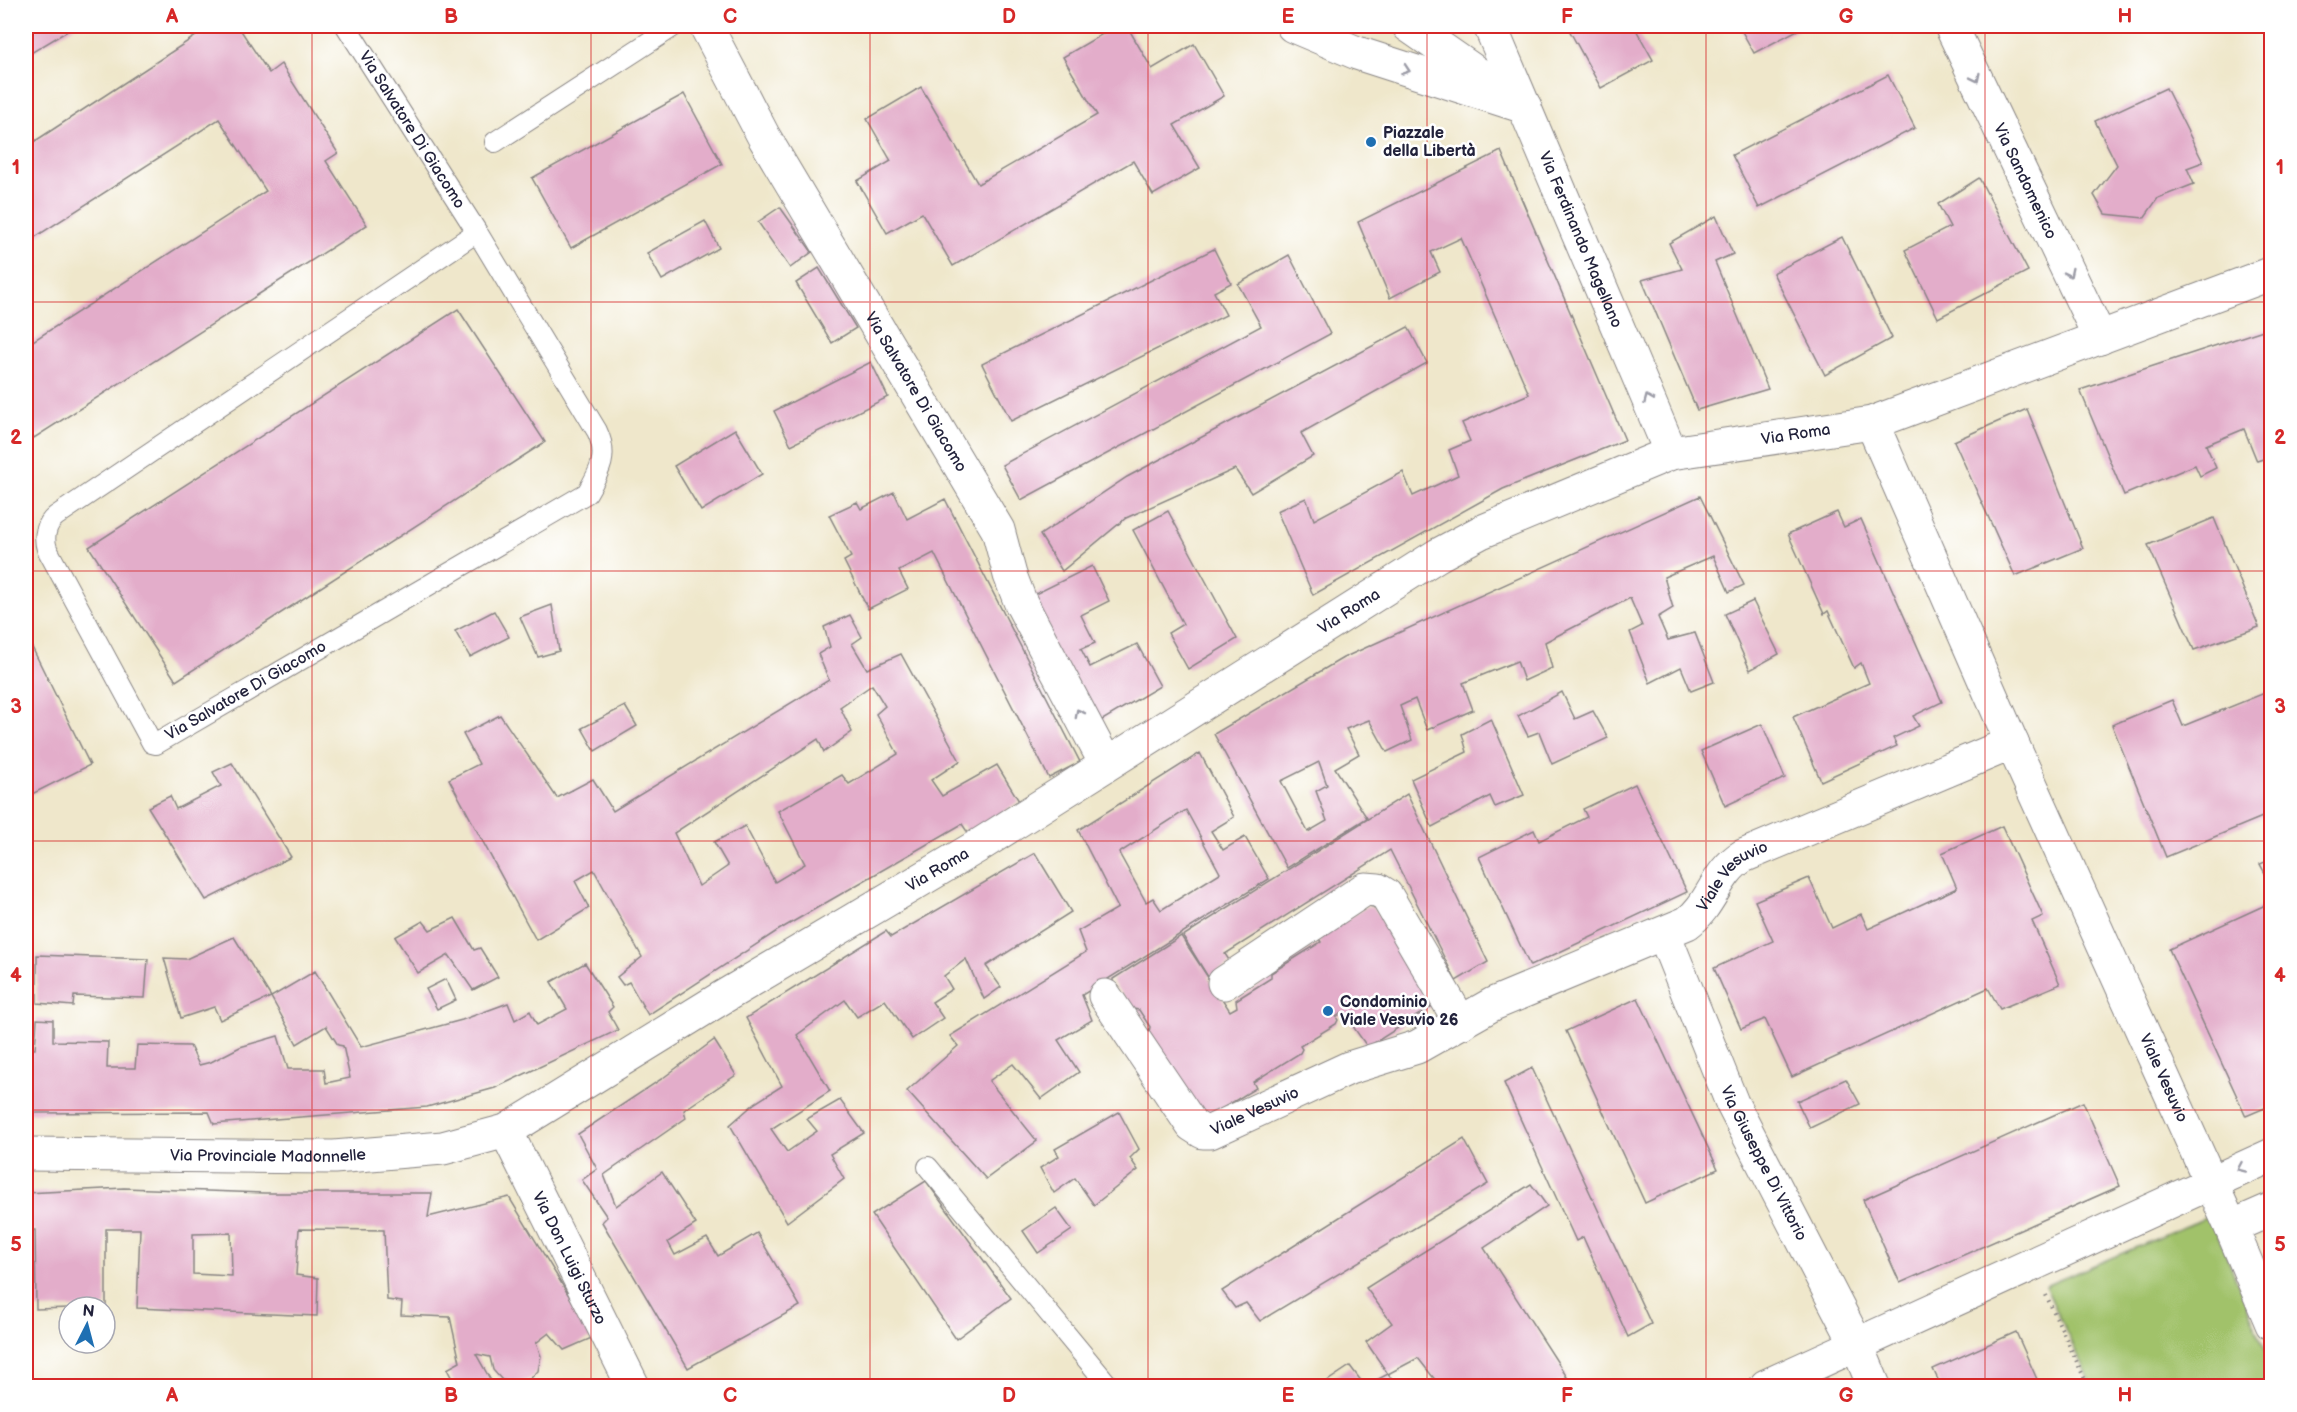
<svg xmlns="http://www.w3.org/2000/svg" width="2297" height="1412" viewBox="0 0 2297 1412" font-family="'Balsamiq Sans',sans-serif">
<rect width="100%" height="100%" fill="#fff"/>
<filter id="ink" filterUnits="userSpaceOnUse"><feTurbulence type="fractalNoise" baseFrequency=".0167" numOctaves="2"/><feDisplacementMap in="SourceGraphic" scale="12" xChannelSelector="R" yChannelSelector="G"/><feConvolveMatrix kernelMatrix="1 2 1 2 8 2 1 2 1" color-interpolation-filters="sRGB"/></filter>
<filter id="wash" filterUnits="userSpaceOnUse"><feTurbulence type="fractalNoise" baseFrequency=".008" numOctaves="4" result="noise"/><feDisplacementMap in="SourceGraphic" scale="24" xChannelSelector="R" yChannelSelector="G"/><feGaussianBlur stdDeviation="1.35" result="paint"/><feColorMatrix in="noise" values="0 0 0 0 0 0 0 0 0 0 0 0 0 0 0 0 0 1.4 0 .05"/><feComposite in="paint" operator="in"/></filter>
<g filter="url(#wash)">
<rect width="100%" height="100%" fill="#efe7cb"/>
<polygon fill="#a1c26b" stroke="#627253" stroke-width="1.5" points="2210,1216 2271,1364 2271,1386 2092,1386 2045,1286"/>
<g id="blocks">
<g fill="#e3adca" fill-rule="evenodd">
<polygon points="26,26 76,26 26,56"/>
<polygon points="211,26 238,26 269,73 281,64 338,153 326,161 367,225 34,438 26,425 26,330 33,341 266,191 219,119 26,243 26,147"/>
<polygon points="1116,26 1127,26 1152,69 1194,44 1224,96 1174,125 1200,168 1153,195 1133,161 953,266 922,213 887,233 857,181 891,161 867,119 921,87 978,184 1097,115 1063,57"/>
<polygon points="1567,26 1634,26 1653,60 1601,88"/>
<polygon points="1739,26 1805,26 1754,53"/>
<polygon points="1888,75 1915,128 1759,208 1732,155"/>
<polygon points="2166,88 2203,162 2187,168 2194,184 2158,198 2144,218 2105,214 2094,195 2117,165 2095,121"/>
<polygon points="684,94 722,164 571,248 532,178"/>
<polygon points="1501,151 1625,440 1503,489 1313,595 1277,511 1306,498 1314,520 1403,472 1413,496 1458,475 1449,450 1470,441 1462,423 1529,394 1461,238 1431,252 1440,272 1390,298 1358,222"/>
<polygon points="1979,178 2028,271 1938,318 1905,250 1950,227 1938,204"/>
<polygon points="780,207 812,252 790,268 758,222"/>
<polygon points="1716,216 1733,254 1715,262 1768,389 1697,410 1642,280 1682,269 1669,243"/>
<polygon points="705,221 719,248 662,280 647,253"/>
<polygon points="1842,237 1892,338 1825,375 1773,273"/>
<polygon points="1214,249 1231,283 1214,292 1226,315 1011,421 982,364"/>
<polygon points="1289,255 1330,334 1021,500 1002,465 1261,326 1238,284"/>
<polygon points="819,268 856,328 832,343 796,283"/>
<polygon points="458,309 545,442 176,681 89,547"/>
<polygon points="1408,327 1427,363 1301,433 1313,456 1251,493 1235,469 1126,518 1062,571 1040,535 1127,477"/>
<polygon points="2272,327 2272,456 2257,461 2244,429 2206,445 2216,468 2200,476 2195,465 2124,495 2080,390"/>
<polygon points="871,362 888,397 791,445 774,411"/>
<polygon points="2027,409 2083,548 2015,576 1954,441"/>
<polygon points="735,429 762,474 701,511 674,466"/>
<polygon points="894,492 907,519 945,499 1080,762 1049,778 934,553 899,571 908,589 868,609 844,561 851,557 829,515 857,502 861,509"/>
<path d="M1700 496 1744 585 1729 592 1713 556 1664 577 1673 608 1658 617 1668 640 1695 633 1714 682 1691 691 1681 667 1650 683 1630 632 1642 626 1630 598 1545 642 1552 668 1524 681 1517 661 1463 683 1473 710 1427 730 1415 699 1400 706 1412 740 1387 752 1369 720 1346 729 1359 754 1335 768 1367 818 1287 868 1214 734 1343 658ZM1319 762 1327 785 1316 791 1327 821 1308 832 1281 781Z"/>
<polygon points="1168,511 1237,639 1188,669 1168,633 1183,624 1133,530"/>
<polygon points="1837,512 1844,527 1861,519 1942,702 1913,716 1919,726 1893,738 1897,746 1821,781 1793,717 1869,683 1861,663 1854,668 1828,611 1824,614 1788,534"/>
<polygon points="2214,518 2259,627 2194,650 2148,545"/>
<polygon points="1092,566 1109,601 1081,615 1095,643 1081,649 1090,667 1137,644 1160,686 1089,728 1025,599"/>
<polygon points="1753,601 1779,654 1750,670 1725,614"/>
<polygon points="552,605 559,651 538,657 520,617"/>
<polygon points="494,611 509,637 470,657 455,631"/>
<path d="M850 615 862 637 852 644 867 669 901 654 960 761 931 780 942 796 997 765 1019 801 970 836 962 824 777 931 648 1015 629 982 623 985 617 977 642 957 594 870 575 881 589 908 536 940 449 779 479 764 463 734 500 715 557 798 593 779 613 811 829 680 818 654 830 647 824 627ZM872 685 885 706 876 714 898 754 849 784 842 775 778 811 805 864 775 882 745 826 714 842 728 866 699 886 674 833 818 739 824 752 852 732 840 707Z"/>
<polygon points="26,635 90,765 26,797"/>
<polygon points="2272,690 2272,813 2166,857 2112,725 2172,700 2183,726"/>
<polygon points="1562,692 1575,719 1593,711 1608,738 1552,764 1539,732 1528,736 1518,716"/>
<polygon points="625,706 637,726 595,751 582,728"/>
<polygon points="1491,719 1524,795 1495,807 1490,796 1432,827 1411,779 1467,752 1462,734"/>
<polygon points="1762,724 1785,778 1725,806 1701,751"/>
<path d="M1200 753 1234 817 1211 831 1223 850 1245 837 1269 879 1082 995 1092 1020 1058 1040 1079 1072 1041 1099 1013 1064 989 1081 1037 1141 986 1179 907 1091 958 1046 950 1036 1086 952 1078 931 1118 908 1078 830ZM1186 810 1220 873 1161 910 1153 898 1146 902 1119 853Z"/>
<polygon points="232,763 291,857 206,900 148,807 170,796 176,809 221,786 213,772"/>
<polygon points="1635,784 1687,892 1530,966 1479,857 1534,830 1539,841 1587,817 1583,809"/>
<polygon points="1407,794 1488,962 1456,981 1390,850 1225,954 1231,963 1208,977 1183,936"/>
<polygon points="2002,826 2043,916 2032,921 2060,984 2000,1009 1988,988 1792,1077 1765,1019 1741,1029 1714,968 1773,941 1755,901 1809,878 1832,928 1861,914 1868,929 1957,888 1942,853"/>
<polygon points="1035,853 1071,912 986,966 1001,987 984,999 966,959 944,976 952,989 932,1002 943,1018 912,1039 885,1000 857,1017 845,1000 797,1035 830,1091 771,1129 787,1152 817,1131 807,1119 840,1100 864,1133 830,1154 844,1179 787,1222 730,1125 755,1103 782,1086 746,1018 886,931 891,937"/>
<polygon points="2272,859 2272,886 2260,864"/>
<polygon points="2272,902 2272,1105 2246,1116 2169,949"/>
<polygon points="1368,906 1374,907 1434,1000 1431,1007 1371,1045 1366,1045 1343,1012 1336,1017 1338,1020 1336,1024 1300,1046 1302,1049 1300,1053 1253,1082 1256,1088 1208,1117 1199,1116 1149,1032 1150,1027 1139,1010 1133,1009 1113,983 1113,979 1181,936 1230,1011 1237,1007 1236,1000 1271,978 1271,973 1321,942 1318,937"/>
<polygon points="455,918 474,950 480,948 498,977 473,990 449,955 418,973 395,937 423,921 430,930"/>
<polygon points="234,937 271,997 220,1020 214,1007 181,1018 164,958 186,959"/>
<polygon points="37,955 148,959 145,998 74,996 73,1006 37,1003"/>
<polygon points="585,963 613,1007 608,1012 618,1030 495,1088 427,1107 214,1124 209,1112 26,1113 26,1049 35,1049 37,1019 53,1020 53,1041 108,1042 107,1068 135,1068 137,1045 190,1046 199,1065 211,1062 240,1047 278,1036 288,1069 324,1069 326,1083 350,1078 343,1046 338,1045 326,1026 297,1044 271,997 315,971 361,1047 462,1020 508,1003 515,1020 530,1011 537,1025 567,1009 551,982"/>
<polygon points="446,979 456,1000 437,1009 426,989"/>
<polygon points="1638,998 1718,1169 1645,1203 1566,1031"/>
<polygon points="714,1040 736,1075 684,1110 686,1118 604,1175 616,1206 662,1172 696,1224 668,1242 675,1255 707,1238 718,1256 757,1233 800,1306 688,1368 602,1222 607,1217 582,1180 597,1169 578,1134 663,1078"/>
<polygon points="1532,1068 1651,1324 1628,1337 1583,1237 1576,1241 1504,1083"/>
<polygon points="1846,1079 1860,1104 1810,1128 1797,1101"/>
<polygon points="2083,1102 2120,1186 1900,1283 1863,1200"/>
<polygon points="1119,1112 1139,1149 1130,1158 1138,1170 1094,1205 1075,1178 1054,1193 1040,1168 1059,1156 1055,1149"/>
<polygon points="1464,1139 1488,1184 1260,1321 1246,1303 1235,1308 1222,1291"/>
<polygon points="926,1181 1011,1298 956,1339 872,1215"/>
<polygon points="1531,1184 1547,1206 1484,1248 1567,1377 1552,1386 1440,1386 1418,1358 1388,1374 1366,1342 1392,1323 1366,1288"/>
<path d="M124 1188 264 1193H432L428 1217 509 1197 594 1337 564 1350 549 1333 536 1343 541 1356 538 1371 530 1379 518 1383 502 1380 493 1370 490 1357 476 1354 494 1386H456L447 1369 460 1362 450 1317 401 1315 402 1302 387 1300 384 1230 299 1229 296 1275 318 1278 317 1316 137 1308 140 1229H106V1307L36 1309 35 1230H26V1193ZM231 1233 232 1276 193 1274V1234Z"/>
<polygon points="1056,1208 1072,1230 1038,1253 1023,1231"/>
<polygon points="2016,1332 2040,1386 1941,1386 1933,1369"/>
<polygon points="1350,1366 1365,1386 1388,1374 1396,1386 1320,1386"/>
</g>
</g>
</g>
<g filter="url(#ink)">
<use href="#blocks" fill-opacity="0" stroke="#888483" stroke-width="1.5"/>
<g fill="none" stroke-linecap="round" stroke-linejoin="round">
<g stroke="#888483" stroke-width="22">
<g id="service">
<path id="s1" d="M346 26 477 232 597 431C609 456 600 471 587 493L156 744 152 743 47 549C43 537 46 524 56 516L477 232"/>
<polyline points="495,142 674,26"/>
<polyline points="928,1167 1109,1386"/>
</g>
</g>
<g stroke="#888483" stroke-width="35">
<g id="minor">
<path id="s2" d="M706 26 764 137 998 530 1010 575 1020 601 1106 764"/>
<polyline points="1293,26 1357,53 1525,107"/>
<polyline points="1409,26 1501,90"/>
<path id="s3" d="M1490 26 1671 453"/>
<path id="s4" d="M1951 26 2100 338"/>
<path id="s5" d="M1872 423 2012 743 2231 1227 2272 1324"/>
<path id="s6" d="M1664 934 1732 1103 1857 1345 1874 1386"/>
<polyline points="1224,983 1365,889 1378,890 1386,895 1461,1023"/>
<path id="s7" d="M1105 996 1192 1125 1203 1132H1210L1349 1068 1417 1047 1493 1004 1687 923C1712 905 1716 872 1743 856L2012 743"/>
<polyline points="2231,1227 2272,1209"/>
<polyline points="1766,1386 2272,1155"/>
</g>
</g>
<g stroke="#888483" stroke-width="35">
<g id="tertiary">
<path id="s8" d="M506 1131 633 1386"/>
<path id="s9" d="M26 1154 334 1157 443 1148 506 1131 723 997 978 846 1438 555 1481 532 1671 453 1872 423 2272 273"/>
</g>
</g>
<polyline stroke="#888483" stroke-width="4" stroke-dasharray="1.5 4.5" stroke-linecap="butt" points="2046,1295 2088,1386"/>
<use href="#service" stroke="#fff" stroke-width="20"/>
<use href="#minor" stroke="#fff" stroke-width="33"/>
<use href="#tertiary" stroke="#fff" stroke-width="33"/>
</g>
<defs><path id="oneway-chevron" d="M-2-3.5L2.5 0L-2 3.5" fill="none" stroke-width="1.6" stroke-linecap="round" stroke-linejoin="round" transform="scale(1.5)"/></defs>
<g stroke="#9c9ca7">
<use href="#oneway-chevron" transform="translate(1406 70) rotate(19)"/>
<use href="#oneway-chevron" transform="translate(1976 78) rotate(64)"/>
<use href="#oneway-chevron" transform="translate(2069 273) rotate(64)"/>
<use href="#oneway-chevron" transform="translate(1648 399) rotate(-113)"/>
<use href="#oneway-chevron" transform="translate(1079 713) rotate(-118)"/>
<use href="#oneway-chevron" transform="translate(2241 1168) rotate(156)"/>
</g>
</g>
<path fill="none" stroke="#d62828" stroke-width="1.5" stroke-opacity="0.55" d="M312 26V1386M591 26V1386M870 26V1386M1148 26V1386M1427 26V1386M1706 26V1386M1985 26V1386M26 302H2272M26 571H2272M26 841H2272M26 1110H2272"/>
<g fill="#1f6fb2" stroke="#fff" stroke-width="2">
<circle cx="1371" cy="142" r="6"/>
<circle cx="1328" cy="1011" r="6"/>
</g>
<g text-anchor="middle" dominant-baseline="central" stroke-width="5" stroke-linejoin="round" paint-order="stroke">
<g font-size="16" fill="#22223b" stroke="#fff">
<text stroke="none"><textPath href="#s1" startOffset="123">Via Salvatore Di Giacomo</textPath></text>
<text stroke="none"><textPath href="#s4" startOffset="172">Via Sandomenico</textPath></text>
<text stroke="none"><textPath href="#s3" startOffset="232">Via Ferdinando Magellano</textPath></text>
<text stroke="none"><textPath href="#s2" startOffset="422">Via Salvatore Di Giacomo</textPath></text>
<text stroke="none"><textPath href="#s9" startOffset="1959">Via Roma</textPath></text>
<text stroke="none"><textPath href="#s9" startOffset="1473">Via Roma</textPath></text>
<text transform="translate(246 691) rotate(-30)">Via Salvatore Di Giacomo</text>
<text stroke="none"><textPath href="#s9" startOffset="987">Via Roma</textPath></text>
<text stroke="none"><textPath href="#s7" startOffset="764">Viale Vesuvio</textPath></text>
<text stroke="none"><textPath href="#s5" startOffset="717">Viale Vesuvio</textPath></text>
<text stroke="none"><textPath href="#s7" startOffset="225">Viale Vesuvio</textPath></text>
<text stroke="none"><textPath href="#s9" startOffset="242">Via Provinciale Madonnelle</textPath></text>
<text stroke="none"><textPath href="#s6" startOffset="250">Via Giuseppe Di Vittorio</textPath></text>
<text stroke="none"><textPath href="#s8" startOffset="142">Via Don Luigi Sturzo</textPath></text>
</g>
<g font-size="16" font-weight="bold" fill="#22223b" stroke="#fff" text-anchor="start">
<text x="1383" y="133">Piazzale<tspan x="1383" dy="18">della Libertà</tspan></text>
<text x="1340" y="1002">Condominio<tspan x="1340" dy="18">Viale Vesuvio 26</tspan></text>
</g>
</g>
<rect width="2297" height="1412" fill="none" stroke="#fff" stroke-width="66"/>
<g transform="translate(87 1325) rotate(6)"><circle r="28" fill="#ffffff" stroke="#a7a7b1" stroke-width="1.5"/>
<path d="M0-4.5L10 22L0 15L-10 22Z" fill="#1f6fb2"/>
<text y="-9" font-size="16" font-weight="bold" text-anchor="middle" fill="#22223b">N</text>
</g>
<rect x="33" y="33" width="2231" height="1346" fill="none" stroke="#d62828" stroke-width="2"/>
<g font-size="20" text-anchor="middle" font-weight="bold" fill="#d62828">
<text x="172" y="23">A</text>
<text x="451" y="23">B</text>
<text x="730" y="23">C</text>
<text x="1009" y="23">D</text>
<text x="1288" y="23">E</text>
<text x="1567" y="23">F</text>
<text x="1846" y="23">G</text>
<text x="2125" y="23">H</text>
<text x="16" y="174">1</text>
<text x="2280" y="174">1</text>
<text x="16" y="444">2</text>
<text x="2280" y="444">2</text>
<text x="16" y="713">3</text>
<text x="2280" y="713">3</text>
<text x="16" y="982">4</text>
<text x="2280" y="982">4</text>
<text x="16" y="1251">5</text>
<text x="2280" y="1251">5</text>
<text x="172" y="1402">A</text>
<text x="451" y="1402">B</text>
<text x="730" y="1402">C</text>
<text x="1009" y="1402">D</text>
<text x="1288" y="1402">E</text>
<text x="1567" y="1402">F</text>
<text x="1846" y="1402">G</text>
<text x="2125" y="1402">H</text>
</g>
</svg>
